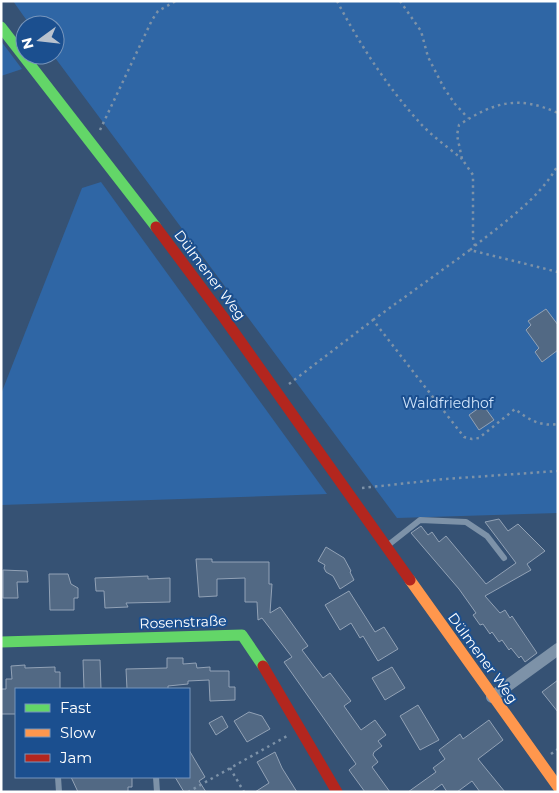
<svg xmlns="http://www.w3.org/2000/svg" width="559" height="793" viewBox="0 0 559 793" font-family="Montserrat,sans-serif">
<rect width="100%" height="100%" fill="#365274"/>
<g fill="#2f66a5">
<polygon points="13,1 558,1 558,513 397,518 53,55 55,55 55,25 30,25"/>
<polygon points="1,41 22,69 1,76"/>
<polygon points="101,182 327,494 1,505 1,394 82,188"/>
</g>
<g fill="#526984" stroke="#92a2b6">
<polygon points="546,309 558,325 558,350 542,362 535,352 539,348 526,330 531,325 528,321"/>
<polygon points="483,405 494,420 479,430 469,415"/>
<polygon points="499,519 508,531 518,524 545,551 527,564 531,570 485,596 500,613 505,610 510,618 512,616 537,653 525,662 521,656 519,658 511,648 509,650 502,640 499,642 492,632 490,634 483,624 480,625 473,615 476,613 459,589 411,533 421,526 428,535 432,532 439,542 446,536 486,584 516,563 485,522"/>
<polygon points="326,547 344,558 351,571 350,572 354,580 340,589 333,576 326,572 324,568 325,565 318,561"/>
<polygon points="196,559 212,559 212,562 269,562 269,584 272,584 270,613 280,607 308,646 302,650 323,678 330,673 351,701 344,706 361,730 375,720 386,735 378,741 382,746 374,752 373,755 378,762 372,767 390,792 365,792 349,770 356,764 284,662 292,657 262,618 258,620 257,602 245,602 245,578 217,579 217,596 199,597"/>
<polygon points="3,570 27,571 28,582 17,582 18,598 3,598"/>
<polygon points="49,574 68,574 71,584 78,588 78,598 74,598 74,610 50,610"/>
<polygon points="148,576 148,579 170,578 170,602 126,603 128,607 105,608 104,591 96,591 95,578"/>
<polygon points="349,591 375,632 384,627 398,649 378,661 363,636 360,638 351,623 340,630 325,605"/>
<polygon points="167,658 183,658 183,664 196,663 197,668 210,667 210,671 229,671 229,687 235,687 235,700 210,701 209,680 188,681 188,684 168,686 168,689 127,689 126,669 167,668"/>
<polygon points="83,660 100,660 101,689 84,689"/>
<polygon points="25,665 25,668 55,667 55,672 60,672 60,689 16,689 16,714 1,714 1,689 6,689 6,679 12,679 11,666"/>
<polygon points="392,667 405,688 385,700 372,678"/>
<polygon points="558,680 558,712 542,692"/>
<polygon points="418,705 439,740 420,750 400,716"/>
<polygon points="249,712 262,716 270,729 247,742 234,721"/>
<polygon points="222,716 228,727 216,735 209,723"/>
<polygon points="489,720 503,740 478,759 505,792 480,792 472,781 457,792 447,792 442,784 431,792 408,792 436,772 433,768 445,759 439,750 460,734 463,739"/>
<polygon points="189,750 205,777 199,781 206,792 184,792 175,777 189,777"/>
<polygon points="275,752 282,768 297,792 255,792 269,783 257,762"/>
<polygon points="71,777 132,777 132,787 128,787 128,792 78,792"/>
</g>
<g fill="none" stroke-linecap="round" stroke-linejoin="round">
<g stroke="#7d92a8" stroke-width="2.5" stroke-dasharray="2.5 4" stroke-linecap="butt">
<path d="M337 1C360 45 388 88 421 124 433 137 449 148 462 159"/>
<polyline points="400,1 421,31 428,57 444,88 455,104 468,118"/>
<polyline points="100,130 152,20 158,11 176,1"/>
<path d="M475 246 473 238V175L462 159 457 135 459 125C494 102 518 95 558 113"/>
<path d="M470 250C501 224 538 201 558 165"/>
<polyline points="373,320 470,250 558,272"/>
<path d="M289 384 373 320 464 437 472 439 479 438 515 409C528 419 540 427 558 424"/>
<polyline points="362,488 445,479 558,471"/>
<polyline points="551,754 558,749"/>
<polyline points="230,768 244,792"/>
<polyline points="188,792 287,736"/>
</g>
<g stroke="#7d92a8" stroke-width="6">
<polyline points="387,546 420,520 466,522 487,536 504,558"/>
<polyline points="58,777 59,792"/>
<polyline points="156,777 157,792"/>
</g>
<polyline stroke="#7d92a8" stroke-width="12" points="492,697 558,649"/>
<g stroke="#63d668" stroke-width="11">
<polyline points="1,27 156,227"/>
<polyline points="1,642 242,635 263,666"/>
</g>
<polyline stroke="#ff974d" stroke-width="11" points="410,580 558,787"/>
<g stroke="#b3261e" stroke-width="11">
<polyline points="156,227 224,318 410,580"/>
<polyline points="263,666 337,792"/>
</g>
</g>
<g text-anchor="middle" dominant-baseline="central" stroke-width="4" stroke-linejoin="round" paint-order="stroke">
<g font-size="14" fill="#fff" stroke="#1b4f8f">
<text transform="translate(210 275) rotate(53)">Dülmener Weg</text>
<text transform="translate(183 622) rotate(-2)">Rosenstraße</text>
<text transform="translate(483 658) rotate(54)">Dülmener Weg</text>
</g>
<g font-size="14" fill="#cfe3fa" stroke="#1b4f8f">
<text x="448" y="403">Waldfriedhof</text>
</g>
</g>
<rect width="559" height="793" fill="none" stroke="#ffffff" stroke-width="5"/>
<rect x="15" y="688" width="175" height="90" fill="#1b4f8f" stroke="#7695bc"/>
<rect x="25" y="704" width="25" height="8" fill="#63d668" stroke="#7695bc"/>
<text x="60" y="713" font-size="15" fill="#ffffff">Fast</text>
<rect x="25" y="729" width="25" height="8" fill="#ff974d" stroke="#7695bc"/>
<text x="60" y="738" font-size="15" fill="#ffffff">Slow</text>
<rect x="25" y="754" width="25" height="8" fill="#b3261e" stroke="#7695bc"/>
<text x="60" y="763" font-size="15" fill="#ffffff">Jam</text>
<g transform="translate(40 40) rotate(255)"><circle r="24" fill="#1b4f8f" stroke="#7695bc"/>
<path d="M0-4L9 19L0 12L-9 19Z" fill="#b9c2ce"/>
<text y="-8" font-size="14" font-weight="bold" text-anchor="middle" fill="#ffffff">N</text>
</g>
</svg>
